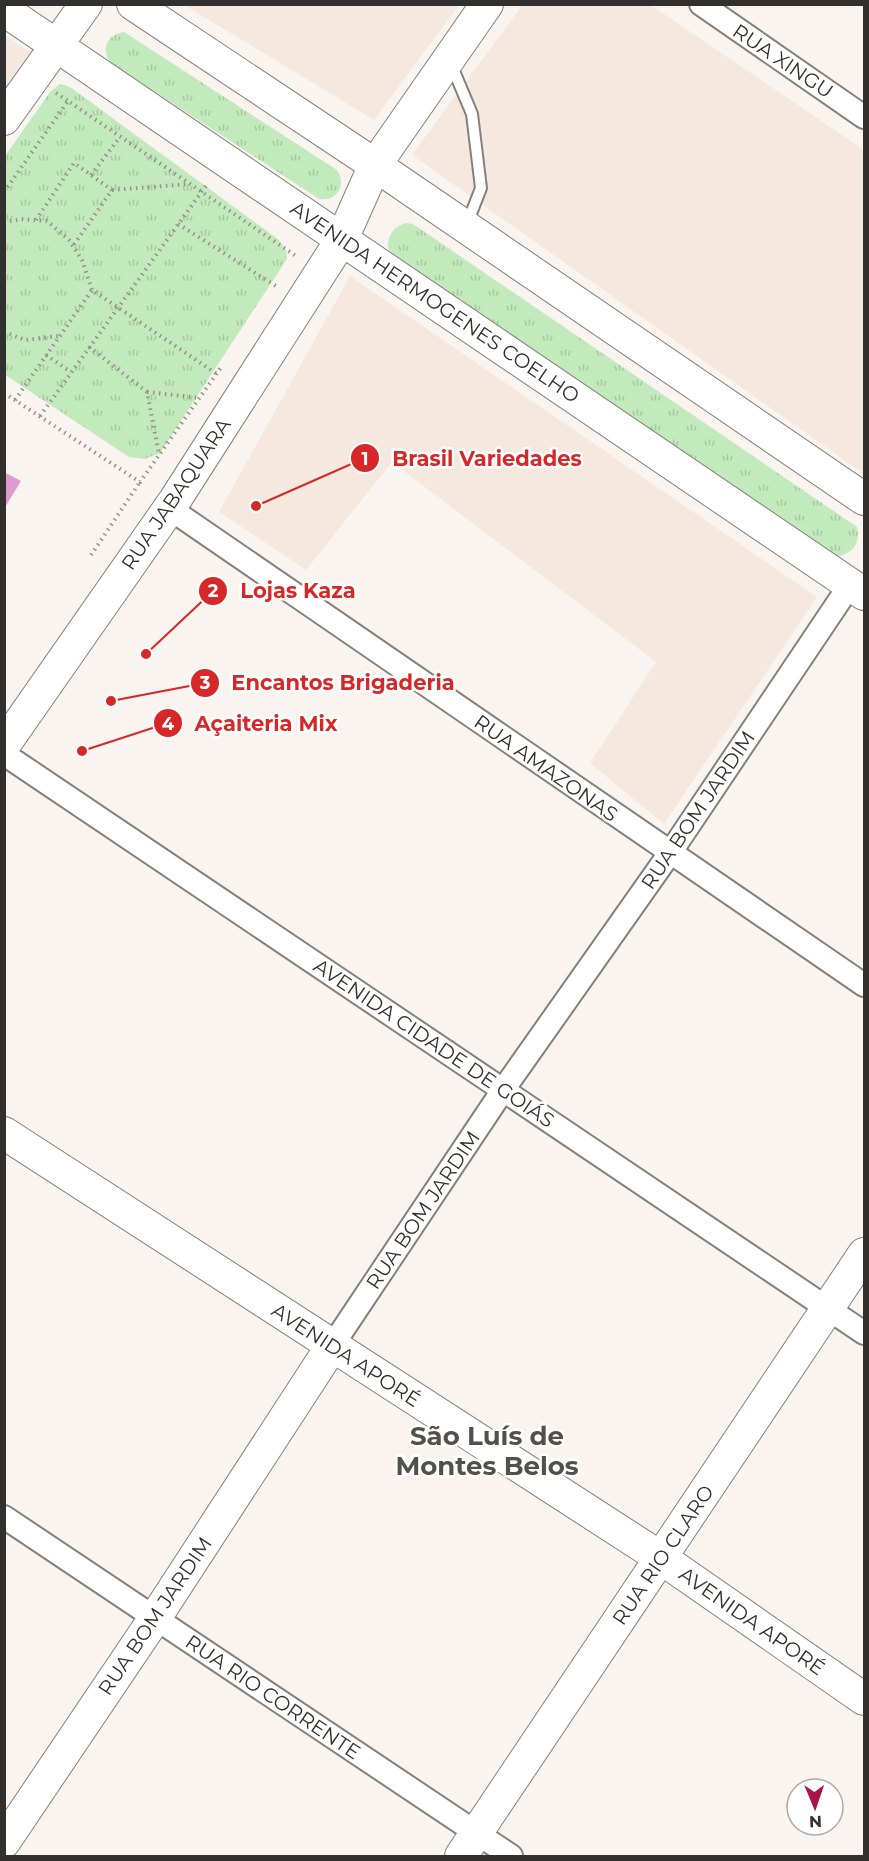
<svg xmlns="http://www.w3.org/2000/svg" width="869" height="1861" viewBox="0 0 869 1861" font-family="Montserrat,sans-serif">
<defs>
<pattern id="grass-tufts" width="24" height="20" patternUnits="userSpaceOnUse" patternTransform="scale(1.5)"><rect width="24" height="20" fill="#c2eabc"/><path d="M3 7l-1-3M5 7V3M7 7l1-3M15 17l-1-3M17 17v-4M19 17l1-3" fill="none" stroke="#a7c9a2"/></pattern>
</defs>
<rect width="100%" height="100%" fill="#faf4f0"/>
<g fill="#f5e8df">
<polygon points="523,4 651,5 864,150 864,474 412,155"/>
<polygon points="184,5 459,5 374,120"/>
<polygon points="5,35 30,52 5,88"/>
<polygon points="350,276 817,597 664,824 590,763 656,662 392,462 306,570 219,512"/>
</g>
<g fill="url(#grass-tufts)">
<path d="M124 32 337 170C347 185 337 202 319 199L111 63C100 50 107 34 124 32Z"/>
<polygon points="60,84 70,87 278,239 286,250 287,259 160,453 145,459 129,457 5,375 5,156 50,92"/>
<path d="M406 223 413 224 857 527C861 542 853 554 837 556L390 255C385 240 390 228 406 223Z"/>
</g>
<polygon fill="#df9bcb" points="4,472 21,481 4,509"/>
<g fill="none" stroke-linecap="round" stroke-linejoin="round">
<g stroke="#85807c" stroke-width="14">
<polyline id="lane" points="451,64 472,114 481,188 467,224"/>
</g>
<g stroke="#85807c" stroke-width="26">
<g id="street">
<polyline points="701,4 864,117"/>
<polyline points="169,508 864,985"/>
<polyline points="4,754 864,1333"/>
<polyline points="332,1346 503,1090 670,853 850,585"/>
<polyline points="4,1517 511,1856"/>
</g>
</g>
<g stroke="#85807c" stroke-width="34">
<g id="secondary">
<polyline points="133,4 375,165 864,499"/>
<polyline points="4,10 864,594"/>
<polyline points="4,119 86,4"/>
<polyline points="4,745 175,500 342,239 375,165 487,4"/>
<polyline points="4,1133 661,1558 864,1699"/>
<polyline points="4,1842 155,1618 332,1346"/>
<polyline points="461,1856 864,1254"/>
</g>
</g>
<g stroke="#95918e" stroke-width="4" stroke-dasharray="1.5 4.5" stroke-linecap="butt">
<polyline points="56,93 68,101"/>
<polyline points="91,175 120,137"/>
<polyline points="112,190 189,184"/>
<polyline points="4,192 68,101 296,256"/>
<polyline points="36,220 74,163 112,190 73,246"/>
<polyline points="4,222 21,219 47,221 69,240 82,260 92,290"/>
<polyline points="178,224 276,286"/>
<polyline points="4,332 25,340 59,336"/>
<polyline points="89,347 147,392 159,454"/>
<polyline points="46,355 71,372"/>
<polyline points="147,392 200,398"/>
<polyline points="4,393 140,482 222,366"/>
<polyline points="15,400 92,290 217,374"/>
<polyline points="40,416 208,183"/>
<polyline points="91,555 140,482"/>
</g>
<use href="#lane" stroke="#fff" stroke-width="10"/>
<use href="#street" stroke="#fff" stroke-width="22"/>
<use href="#secondary" stroke="#fff" stroke-width="32"/>
</g>
<g text-anchor="middle" dominant-baseline="central" stroke-width="5" stroke-linejoin="round" paint-order="stroke">
<g font-size="20" fill="#32302e" stroke="#fff">
<text transform="translate(783 61) rotate(34)">RUA XINGU</text>
<text transform="translate(435 302) rotate(34)">AVENIDA HERMOGENES COELHO</text>
<text transform="translate(176 494) rotate(-56)">RUA JABAQUARA</text>
<text transform="translate(546 768) rotate(35)">RUA AMAZONAS</text>
<text transform="translate(698 810) rotate(-56)">RUA BOM JARDIM</text>
<text transform="translate(434 1043) rotate(34)">AVENIDA CIDADE DE GOIÁS</text>
<text transform="translate(423 1210) rotate(-56)">RUA BOM JARDIM</text>
<text transform="translate(346 1355) rotate(33)">AVENIDA APORÉ</text>
<text transform="translate(663 1555) rotate(-56)">RUA RIO CLARO</text>
<text transform="translate(155 1616) rotate(-56)">RUA BOM JARDIM</text>
<text transform="translate(752 1621) rotate(35)">AVENIDA APORÉ</text>
<text transform="translate(273 1697) rotate(34)">RUA RIO CORRENTE</text>
</g>
<g font-size="26" font-weight="bold" fill="#534f4b" stroke="#fff">
<text x="487" y="1436">São Luís de<tspan x="487" dy="30">Montes Belos</tspan></text>
</g>
</g>
<path fill="none" stroke="#d62828" stroke-width="2" d="M256 506L365 458M146 654L213 591M111 701L205 683M82 751L168 723"/>
<g fill="#d62828" stroke="#fff" stroke-width="2">
<circle cx="256" cy="506" r="6"/>
<circle cx="146" cy="654" r="6"/>
<circle cx="111" cy="701" r="6"/>
<circle cx="82" cy="751" r="6"/>
<circle cx="365" cy="458" r="15"/>
<circle cx="213" cy="591" r="15"/>
<circle cx="205" cy="683" r="15"/>
<circle cx="168" cy="723" r="15"/>
</g>
<g font-size="18" text-anchor="middle" font-weight="bold" fill="#fff">
<text x="365" y="465">1</text>
<text x="213" y="597">2</text>
<text x="205" y="689">3</text>
<text x="168" y="730">4</text>
</g>
<g font-size="21" text-anchor="middle" font-weight="bold" fill="#d62828" stroke="#fff" stroke-width="5" stroke-linejoin="round" paint-order="stroke">
<text x="487" y="466">Brasil Variedades</text>
<text x="298" y="598">Lojas Kaza</text>
<text x="343" y="690">Encantos Brigaderia</text>
<text x="266" y="731">Açaiteria Mix</text>
</g>
<rect width="869" height="1861" fill="none" stroke="#32302e" stroke-width="12"/>
<g transform="translate(815 1807) rotate(178)"><circle r="28" fill="#ffffff" stroke="#adacab" stroke-width="1.5"/>
<path d="M0-4.5L10 22L0 15L-10 22Z" fill="#a91448"/>
<text y="-9" font-size="16" font-weight="bold" text-anchor="middle" fill="#32302e">N</text>
</g>
</svg>
